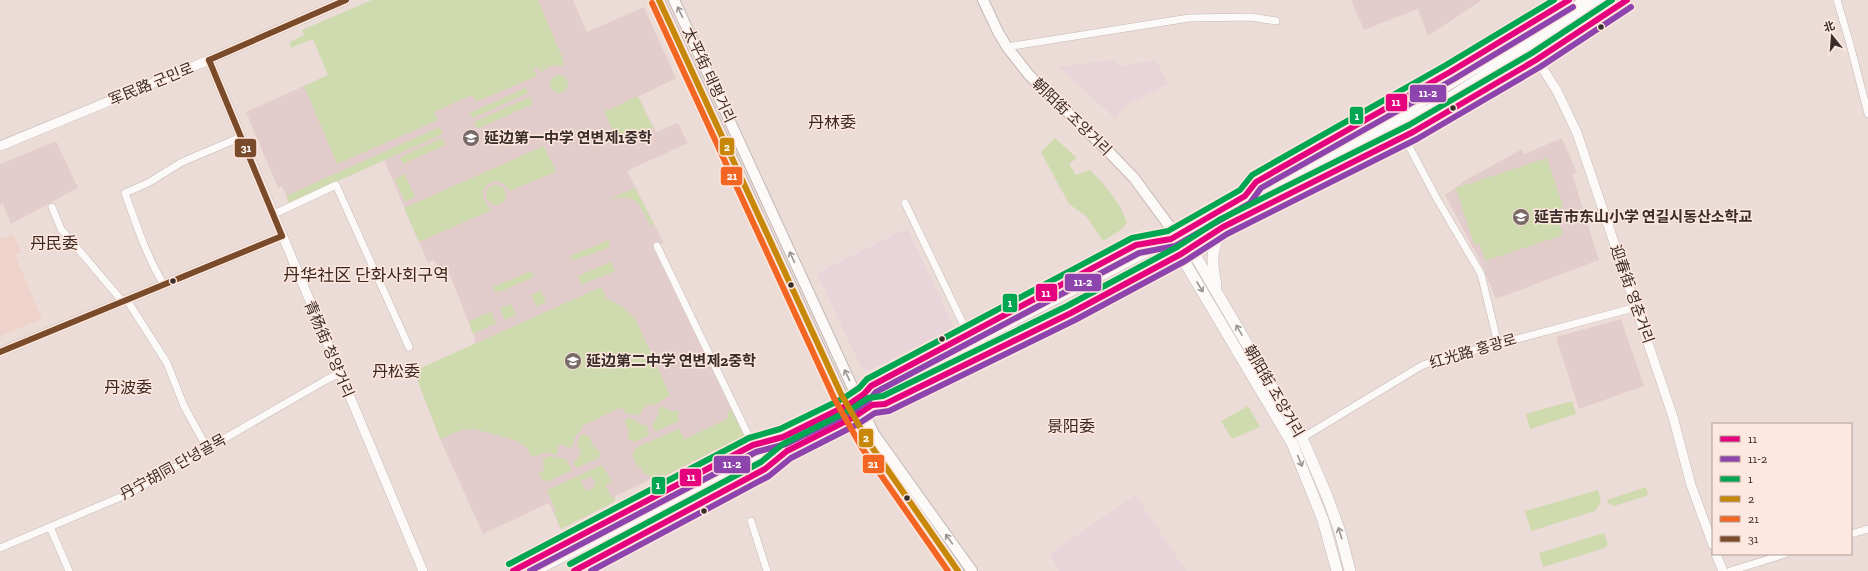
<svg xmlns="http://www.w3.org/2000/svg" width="1868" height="571" viewBox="0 0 1868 571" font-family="'Zilla Slab','Noto Sans SC','Noto Sans KR',serif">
<rect width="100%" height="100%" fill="#ecdcd7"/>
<g fill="#e8d4d9">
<polygon points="1113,60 1119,66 1153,61 1157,63 1168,84 1128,104 1115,118 1059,67"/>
<polygon points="907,228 954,327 868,371 862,369 817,273"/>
<polygon points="1135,495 1186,571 1059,571 1050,554"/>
</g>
<polygon fill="#efd3ca" points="13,234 21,252 15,255 42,319 0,336 0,239"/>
<g fill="#e3cdcc">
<polygon points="395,0 573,0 587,32 644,7 676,78 638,97 656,132 678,123 688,143 627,171 664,243 653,248 744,436 656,480 651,479 616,496 614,502 561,529 549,503 483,534 440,439 414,371 474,345 476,342 448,270 441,273 434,260 428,263 384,160 289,203 282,186 278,188 246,112 328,75 312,35"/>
<polygon points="1351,0 1482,0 1428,36 1418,9 1364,30"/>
<polygon points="1562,138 1577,173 1572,174 1599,260 1496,299 1481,263 1445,195 1466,180 1522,149 1524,154"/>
<polygon points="56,141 78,188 11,224 3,204 0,205 0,164"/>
<polygon points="1621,319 1644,386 1579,409 1556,337"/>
</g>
<g fill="#cfdaae" fill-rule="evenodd">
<polygon points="372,0 538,0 563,59 564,65 550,66 541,72 537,67 533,68 537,76 476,102 472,95 434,112 438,120 337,164 304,86 328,75 313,39 291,48 290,42 304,35 302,30"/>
<circle cx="559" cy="84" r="9"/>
<polygon points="525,88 528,93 473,118 470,113"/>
<polygon points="638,96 653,128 619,144 604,112"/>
<polygon points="530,97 533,104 477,129 474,122"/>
<polygon points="439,127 443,134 289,203 286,196"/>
<polygon points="442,138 445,145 403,164 400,157"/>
<path d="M1055 138 1077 158 1069 164 1076 175 1090 170C1106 186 1119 201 1127 222L1122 229 1103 241 1086 216 1069 204 1041 152Z"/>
<path d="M544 146 556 172 509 191C498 169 470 190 490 208L489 211 419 242 404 208Z"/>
<polygon points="1547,158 1563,206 1557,213 1563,235 1485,261 1480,244 1474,245 1456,188"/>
<polygon points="405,174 415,197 405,202 395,179"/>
<circle cx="496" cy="195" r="10"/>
<path d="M635 188 655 226 650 224C637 199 635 193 606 201Z"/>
<polygon points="609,240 610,243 608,248 574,260 571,259 570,256"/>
<polygon points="611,262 615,271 581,285 578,276"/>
<polygon points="531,271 534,277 532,278 499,292 494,291 493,287"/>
<polygon points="601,287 606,298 620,305 635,318 670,395 657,404 647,405 643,409 640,415 626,414 622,407 582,426 582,429 576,435 572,447 568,448 565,445 560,445 558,447 557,453 554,455 548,452 532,457 526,447 515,440 474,429 462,430 440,439 414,371"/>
<polygon points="541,291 546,302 536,306 531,295"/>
<polygon points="511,304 516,315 505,320 500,308"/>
<polygon points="491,312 496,323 473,334 469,321"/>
<polygon points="1572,401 1576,414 1530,429 1526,414"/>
<polygon points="664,406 670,411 678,411 679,421 655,432 652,424 657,418 659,408"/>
<polygon points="1248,406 1260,427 1232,439 1221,421"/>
<polygon points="731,410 744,436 656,480 651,479 648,473 644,475 641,467 638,468 633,456 633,452 639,446 679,429 685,439 727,419 728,412"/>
<polygon points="631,418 642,425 647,425 649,435 634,442 628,439 628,429 625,423 626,419"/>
<polygon points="582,434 590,437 592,445 600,452 599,458 576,468 574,463 581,454 577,443"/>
<polygon points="549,456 566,459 572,470 549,481 543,480 539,473 544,470 543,459"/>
<path d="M602 465 612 482 605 485 612 498 616 496 614 502 561 529 554 513 556 511 547 490ZM591 476 595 481 593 488 589 491 584 488 581 481Z"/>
<polygon points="1646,487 1648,494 1646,496 1614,506 1608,503 1607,500"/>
<polygon points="1598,490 1601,502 1595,511 1531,531 1525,511"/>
<polygon points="1604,533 1608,544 1605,548 1543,567 1539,553"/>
</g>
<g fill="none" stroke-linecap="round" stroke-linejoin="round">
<g stroke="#c4b8b4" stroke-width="8">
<g id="minor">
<polyline points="1837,0 1850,44 1868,114"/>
<polyline points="1007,47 1189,18 1251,17 1276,21"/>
<polyline points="1404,137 1437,199 1481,274 1498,344"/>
<polyline points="905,203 968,334"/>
<polyline points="52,207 61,229 123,302"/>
<polyline points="274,214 336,185 409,347"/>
<polyline points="657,246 753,445"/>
<path d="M164 285C147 257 136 224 125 193L148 183 182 162 241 137"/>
<polyline points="127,300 167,363 184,406 207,448"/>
<polyline points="1302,438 1421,366 1434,361 1637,307"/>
<polyline points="751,521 767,571"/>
<polyline points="50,527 69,571"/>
<polyline points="1851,534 1868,529"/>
<polyline points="0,548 130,493 326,380 340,373"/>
<polyline points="1730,571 1785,554"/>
</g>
</g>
<g stroke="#c4b8b4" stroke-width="10">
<g id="tertiary">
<polyline points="1518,30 1557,91 1577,133 1673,417 1691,485 1713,545"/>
<polyline points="209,60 423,571"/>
<polyline points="0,146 209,60 346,0"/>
<polyline points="1246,195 1256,182 1450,72 1569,0"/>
<polyline points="0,352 282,236"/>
<polyline points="864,394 871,386 1136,245 1164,240"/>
<polyline points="872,405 885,404 1071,313 1181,254 1223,227 1413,132 1536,60 1627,0"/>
<polyline points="1716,554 1723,571"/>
<polyline points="513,571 753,445 783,437"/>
<polyline points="574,571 765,469 784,453"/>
</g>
</g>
<g stroke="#c4b8b4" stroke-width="12">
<g id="secondary">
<polyline points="659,0 841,394 869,443 958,571"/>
<polyline points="674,0 874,434 972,571"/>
<polyline points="983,0 998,32 1007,47 1029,75 1109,152 1134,178 1170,227 1182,233 1245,196 1400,115 1586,0"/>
<polyline points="1187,238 1441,103 1599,0"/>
</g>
</g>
<g stroke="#c4b8b4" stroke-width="12">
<g id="primary">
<polyline points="1171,239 1292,443 1323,520 1337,571"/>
<path d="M1216 285C1209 251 1214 246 1228 216"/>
<polyline points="760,460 787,451 854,417 872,405 876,397 886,392"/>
<polyline points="534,571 773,447 783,437 848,405 864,394 875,392 1182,233 1302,438 1327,496 1340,532 1350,571"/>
</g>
</g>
<use href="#minor" stroke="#fcfaf9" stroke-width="7"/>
<use href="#tertiary" stroke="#fcfaf9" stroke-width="9"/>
<use href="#secondary" stroke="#fcfaf9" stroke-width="10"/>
<use href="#primary" stroke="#fcfaf9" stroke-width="11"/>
<g stroke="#fee7de" stroke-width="9">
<g id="bus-1">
<polyline points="513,571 753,445 783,437 848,405 864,394 871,386 1136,245 1171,239 1245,196 1256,182 1450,72 1569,0"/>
<polyline points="574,571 765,469 787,451 854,417 872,405 885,404 1071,313 1181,254 1223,227 1413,132 1536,60 1627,0"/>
</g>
</g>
<g stroke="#fee7de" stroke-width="9">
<g id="bus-2">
<polyline points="530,571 756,452 786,444 852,412 869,400 876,392 1139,253 1175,246 1250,203 1261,188 1454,79 1573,7"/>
<polyline points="591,571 769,476 791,458 858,424 875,413 889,411 1075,320 1185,261 1227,234 1417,139 1540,67 1631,7"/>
</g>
</g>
<g stroke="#fee7de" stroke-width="9">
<g id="bus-3">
<polyline points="509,564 749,438 780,429 844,398 859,388 867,379 1132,238 1168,231 1240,190 1252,175 1446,65 1554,0"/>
<polyline points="570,564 761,462 783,444 850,410 868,398 883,396 1067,306 1177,247 1219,220 1409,125 1532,53 1612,0"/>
</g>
</g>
<g stroke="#fee7de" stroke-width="9">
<polyline id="bus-4" points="659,0 841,394 869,443 958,571"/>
</g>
<g stroke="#fee7de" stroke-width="9">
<polyline id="bus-5" points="652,3 834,398 862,448 948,571"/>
</g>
<g stroke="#fee7de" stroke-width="9">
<g id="bus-6">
<polyline points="209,60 282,236"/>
<polyline points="209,60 346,0"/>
<polyline points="0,352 282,236"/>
</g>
</g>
<use href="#bus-1" stroke="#e5007d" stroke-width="6"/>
<use href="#bus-2" stroke="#8e44ad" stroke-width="6"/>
<use href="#bus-3" stroke="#00a651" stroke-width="6"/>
<use href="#bus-4" stroke="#c7880a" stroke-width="6"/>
<use href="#bus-5" stroke="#f26522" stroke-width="6"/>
<use href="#bus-6" stroke="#7a4b2a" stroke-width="6"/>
</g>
<defs><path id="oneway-shaft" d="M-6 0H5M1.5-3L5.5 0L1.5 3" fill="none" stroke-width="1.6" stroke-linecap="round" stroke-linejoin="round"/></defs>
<g stroke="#9a9492">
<use href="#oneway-shaft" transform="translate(680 12) rotate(-115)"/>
<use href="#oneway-shaft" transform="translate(792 257) rotate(-115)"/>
<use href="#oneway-shaft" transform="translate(1200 287) rotate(59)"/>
<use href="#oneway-shaft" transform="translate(1239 330) rotate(-120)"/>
<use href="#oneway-shaft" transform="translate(847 375) rotate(-115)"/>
<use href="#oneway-shaft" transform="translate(1300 461) rotate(67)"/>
<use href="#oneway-shaft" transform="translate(1340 533) rotate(-107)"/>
<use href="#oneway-shaft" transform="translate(949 539) rotate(-126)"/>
</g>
<defs>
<g id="school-disc" transform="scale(0.9)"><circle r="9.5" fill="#776a67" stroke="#fee7de"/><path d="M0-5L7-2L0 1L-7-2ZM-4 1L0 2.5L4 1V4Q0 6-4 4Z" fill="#fff"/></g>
</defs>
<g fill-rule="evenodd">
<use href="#school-disc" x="471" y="138"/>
<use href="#school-disc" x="1521" y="217"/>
<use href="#school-disc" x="573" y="361"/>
</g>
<g fill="#382d2a" stroke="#fee7de" stroke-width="1.5">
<circle cx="1601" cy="27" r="3.5"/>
<circle cx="1453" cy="108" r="3.5"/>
<circle cx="173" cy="281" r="3.5"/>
<circle cx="791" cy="285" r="3.5"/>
<circle cx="942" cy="339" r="3.5"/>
<circle cx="907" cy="498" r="3.5"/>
<circle cx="704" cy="511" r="3.5"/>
</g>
<g text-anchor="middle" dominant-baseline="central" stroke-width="3" stroke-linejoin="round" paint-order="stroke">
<g font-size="15" fill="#382d2a" stroke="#fee7de">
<text transform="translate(709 75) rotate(65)">太平街 태평거리</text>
<text transform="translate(151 84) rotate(-22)">军民路 군민로</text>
<text transform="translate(1072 117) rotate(44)">朝阳街 조양거리</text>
<text transform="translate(1632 294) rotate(71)">迎春街 영춘거리</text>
<text transform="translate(329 349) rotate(67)">青杨街 청양거리</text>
<text transform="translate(1473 351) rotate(-16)">红光路 홍광로</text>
<text transform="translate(1274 391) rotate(60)">朝阳街 조양거리</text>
<text transform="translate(173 467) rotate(-29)">丹宁胡同 단녕골목</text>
</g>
<g font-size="15" font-weight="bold" fill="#382d2a" stroke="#fee7de" text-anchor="start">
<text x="484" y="138">延边第一中学 연변제1중학</text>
<text x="1534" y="217">延吉市东山小学 연길시동산소학교</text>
<text x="586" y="361">延边第二中学 연변제2중학</text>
</g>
<g font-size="16" fill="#3a251e" stroke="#fee7de">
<text x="832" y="122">丹林委</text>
<text x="54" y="243">丹民委</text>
<text x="396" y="371">丹松委</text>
<text x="128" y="387">丹波委</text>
<text x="1071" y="426">景阳委</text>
</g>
<g font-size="17" fill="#3a251e" stroke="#fee7de">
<text x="366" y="275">丹华社区 단화사회구역</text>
</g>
</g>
<g stroke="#fee7de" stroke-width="1.5">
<rect x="1409" y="84" width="38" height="19" rx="4" fill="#8e44ad"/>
<rect x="1385" y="93" width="23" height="19" rx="4" fill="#e5007d"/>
<rect x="1349" y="106" width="15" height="19" rx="4" fill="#00a651"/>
<rect x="719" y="137" width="16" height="19" rx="4" fill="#c7880a"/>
<rect x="234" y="138" width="23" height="20" rx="4" fill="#7a4b2a"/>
<rect x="720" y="166" width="23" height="20" rx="4" fill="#f26522"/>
<rect x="1064" y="273" width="38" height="19" rx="4" fill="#8e44ad"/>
<rect x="1035" y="283" width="23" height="19" rx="4" fill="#e5007d"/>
<rect x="1002" y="293" width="16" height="20" rx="4" fill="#00a651"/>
<rect x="858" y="428" width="16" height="20" rx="4" fill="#c7880a"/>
<rect x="862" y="454" width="23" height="20" rx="4" fill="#f26522"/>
<rect x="713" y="455" width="38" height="19" rx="4" fill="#8e44ad"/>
<rect x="679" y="468" width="23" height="19" rx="4" fill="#e5007d"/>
<rect x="651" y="476" width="15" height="19" rx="4" fill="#00a651"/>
</g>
<g font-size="11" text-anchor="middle" font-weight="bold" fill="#fff">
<text x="1428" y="97">11-2</text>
<text x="1396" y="106">11</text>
<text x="1357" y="120">1</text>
<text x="727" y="151">2</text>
<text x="246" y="152">31</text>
<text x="732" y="180">21</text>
<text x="1083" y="286">11-2</text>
<text x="1046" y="297">11</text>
<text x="1010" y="307">1</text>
<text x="866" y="442">2</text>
<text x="873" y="468">21</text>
<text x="732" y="468">11-2</text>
<text x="691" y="481">11</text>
<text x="658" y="489">1</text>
</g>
<rect x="1712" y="423" width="140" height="132" fill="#fee7de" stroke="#af9d96"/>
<rect x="1720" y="436" width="20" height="6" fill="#e5007d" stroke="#af9d96"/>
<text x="1748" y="443" font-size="12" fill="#382d2a">11</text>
<rect x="1720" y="456" width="20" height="6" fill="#8e44ad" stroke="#af9d96"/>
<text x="1748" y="463" font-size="12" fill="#382d2a">11-2</text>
<rect x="1720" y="476" width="20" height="6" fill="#00a651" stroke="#af9d96"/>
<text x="1748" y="483" font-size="12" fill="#382d2a">1</text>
<rect x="1720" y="496" width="20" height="6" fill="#c7880a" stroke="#af9d96"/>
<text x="1748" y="503" font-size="12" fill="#382d2a">2</text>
<rect x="1720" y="516" width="20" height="6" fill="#f26522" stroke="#af9d96"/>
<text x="1748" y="523" font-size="12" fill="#382d2a">21</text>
<rect x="1720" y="536" width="20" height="6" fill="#7a4b2a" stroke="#af9d96"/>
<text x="1748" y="543" font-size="12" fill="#382d2a">31</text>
<g transform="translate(1832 36) rotate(343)" stroke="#fee7de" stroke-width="3" paint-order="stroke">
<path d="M0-3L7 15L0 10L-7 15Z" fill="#382d2a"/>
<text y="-6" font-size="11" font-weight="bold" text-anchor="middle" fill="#382d2a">北</text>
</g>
</svg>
